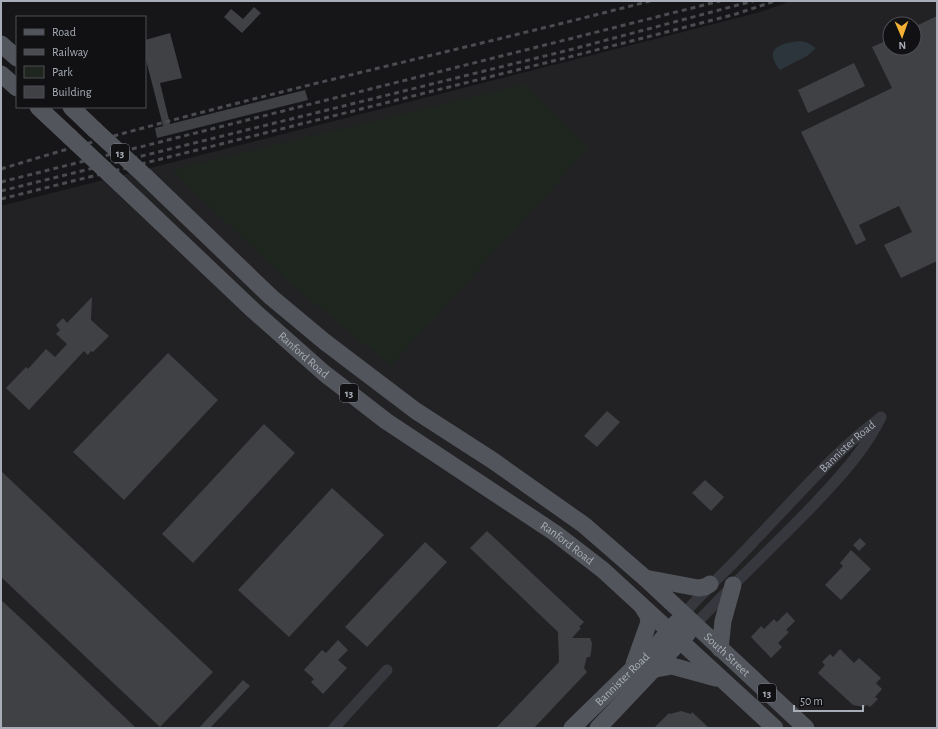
<svg xmlns="http://www.w3.org/2000/svg" width="938" height="729" viewBox="0 0 938 729" font-family="'Alegreya Sans',sans-serif">
<rect width="100%" height="100%" fill="#161618"/>
<path fill="#222225" fill-rule="evenodd" d="M791 1H937V728H1V206L757 13ZM890 24H914V48H890Z"/>
<polygon fill="#1e261f" points="525,84 589,148 391,366 286,280 172,170"/>
<path fill="#2c353c" d="M799 41 806 42 816 48 807 56 780 70C763 49 778 44 799 41Z"/>
<g fill="#404145">
<polygon points="254,7 261,13 242,33 224,17 231,9 243,19"/>
<polygon points="937,16 937,261 901,278 884,245 912,232 899,206 859,225 866,240 856,245 801,132 892,88 872,47 890,39 890,48 914,48 914,27"/>
<polygon points="170,33 182,78 160,83 170,124 305,90 308,100 157,138 155,128 163,126 145,56 145,40"/>
<polygon points="854,63 865,86 808,113 798,90"/>
<polygon points="92,297 91,320 109,336 93,352 91,351 88,355 84,351 29,410 6,388 26,367 28,369 46,349 55,357 67,344 56,334 60,330 56,325 63,318 67,323"/>
<polygon points="168,353 218,400 124,500 73,452"/>
<polygon points="607,411 620,422 597,447 584,436"/>
<polygon points="264,424 295,453 193,563 162,534"/>
<polygon points="1,471 213,672 160,727 1,577"/>
<polygon points="705,480 724,497 711,511 692,493"/>
<polygon points="332,488 384,535 289,637 238,590"/>
<polygon points="487,531 584,622 579,627 581,628 572,638 590,638 592,643 591,653 590,657 587,657 584,668 587,672 534,728 496,728 559,662 558,632 470,548"/>
<polygon points="860,538 866,544 859,551 853,545"/>
<polygon points="425,542 447,562 367,647 345,627"/>
<polygon points="851,550 871,569 841,600 825,585 843,566 840,563"/>
<polygon points="1,600 28,625 136,728 1,728"/>
<polygon points="787,612 795,621 786,630 789,632 778,643 782,647 771,658 751,637 761,626 764,629 774,619 777,622"/>
<polygon points="338,640 348,650 338,660 347,668 323,694 311,682 314,679 304,670 322,650 326,653"/>
<polygon points="840,649 854,663 859,658 881,678 876,683 882,689 875,697 878,699 870,707 867,705 864,707 853,705 818,673 825,665 822,662 830,654 833,657"/>
<polygon points="243,680 250,686 210,728 199,728"/>
<polygon points="681,711 691,714 692,712 709,728 654,728 669,713 670,714"/>
</g>
<g fill="none" stroke-linecap="round" stroke-linejoin="round">
<g stroke="#37383d" stroke-width="11">
<path id="s1" d="M684 614C706 588 732 566 755 540 795 499 833 453 879 419"/>
<path d="M695 625C735 581 780 541 821 497 844 472 866 448 881 417"/>
<polyline points="334,728 387,670"/>
</g>
<g stroke="#53555c" stroke-width="17">
<polyline points="1,44 17,58"/>
<polyline points="1,74 17,88"/>
<polyline points="38,107 69,136"/>
<polyline points="71,107 95,130"/>
<path id="s2" d="M146 177 271 297 325 342 416 411 492 460 584 525 645 578 806 728"/>
<path id="s3" d="M120 184 254 311 324 373 386 421 555 533 603 570 775 728"/>
<polyline points="645,578 698,588 705,587 710,584"/>
<polyline points="720,649 723,621 733,585"/>
<polyline points="634,664 649,622 648,616 642,606"/>
<polyline points="656,669 672,666 716,678"/>
<path id="s4" d="M572 728 656 646 676 623"/>
<polyline points="598,728 688,633"/>
</g>
<g stroke="#4a4c52" stroke-width="3" stroke-dasharray="5 4" stroke-linecap="butt">
<path d="M1 169C215 103 434 57 650 1"/>
<polyline points="1,182 720,1"/>
<polyline points="1,191 573,49 753,1"/>
<polyline points="1,199 573,56 736,14 775,1"/>
</g>
<g stroke="#53555c" stroke-width="17">
<polyline points="95,130 146,177"/>
<polyline points="69,136 120,184"/>
</g>
</g>
<g text-anchor="middle" dominant-baseline="central" stroke-width="3.5" stroke-linejoin="round" paint-order="stroke">
<g fill="#111113" stroke="#7b7e86" stroke-width="1">
<rect x="111" y="144" width="18" height="18" rx="3"/>
<rect x="340" y="384" width="18" height="18" rx="3"/>
<rect x="758" y="684" width="18" height="18" rx="3"/>
</g>
<g font-size="11" font-weight="bold" fill="#a8adb8">
<text x="120" y="153">13</text>
<text x="349" y="393">13</text>
<text x="767" y="693">13</text>
</g>
<g font-size="12" fill="#a8adb8" stroke="#111113">
<text stroke="none"><textPath href="#s3" startOffset="251">Ranford Road</textPath></text>
<text stroke="none"><textPath href="#s1" startOffset="234">Bannister Road</textPath></text>
<text stroke="none"><textPath href="#s3" startOffset="575">Ranford Road</textPath></text>
<text stroke="none"><textPath href="#s2" startOffset="754">South Street</textPath></text>
<text stroke="none"><textPath href="#s4" startOffset="70">Bannister Road</textPath></text>
</g>
</g>
<rect width="938" height="729" fill="none" stroke="#a8adb8" stroke-width="4"/>
<rect x="16" y="16" width="130" height="92" fill="#111113" stroke="#4d4f55"/>
<rect x="24" y="29" width="20" height="6" fill="#53555c" stroke="#4d4f55"/>
<text x="52" y="36" font-size="12" fill="#a8adb8">Road</text>
<rect x="24" y="49" width="20" height="6" fill="#4a4c52" stroke="#4d4f55"/>
<text x="52" y="56" font-size="12" fill="#a8adb8">Railway</text>
<rect x="24" y="66" width="20" height="12" fill="#1e261f" stroke="#4d4f55"/>
<text x="52" y="76" font-size="12" fill="#a8adb8">Park</text>
<rect x="24" y="86" width="20" height="12" fill="#404145" stroke="#4d4f55"/>
<text x="52" y="96" font-size="12" fill="#a8adb8">Building</text>
<g transform="translate(902 36) rotate(178)"><circle r="19" fill="#111113" stroke="#4d4f55"/>
<path d="M0-3L7 15L0 10L-7 15Z" fill="#f2b134"/>
<text y="-6" font-size="11" font-weight="bold" text-anchor="middle" fill="#a8adb8">N</text>
</g>
<path d="M794 705v6h69v-6" fill="none" stroke="#a8adb8" stroke-width="2"/>
<text x="800" y="705" font-size="12" fill="#a8adb8" stroke="#111113" stroke-width="3" paint-order="stroke">50 m</text>
</svg>
